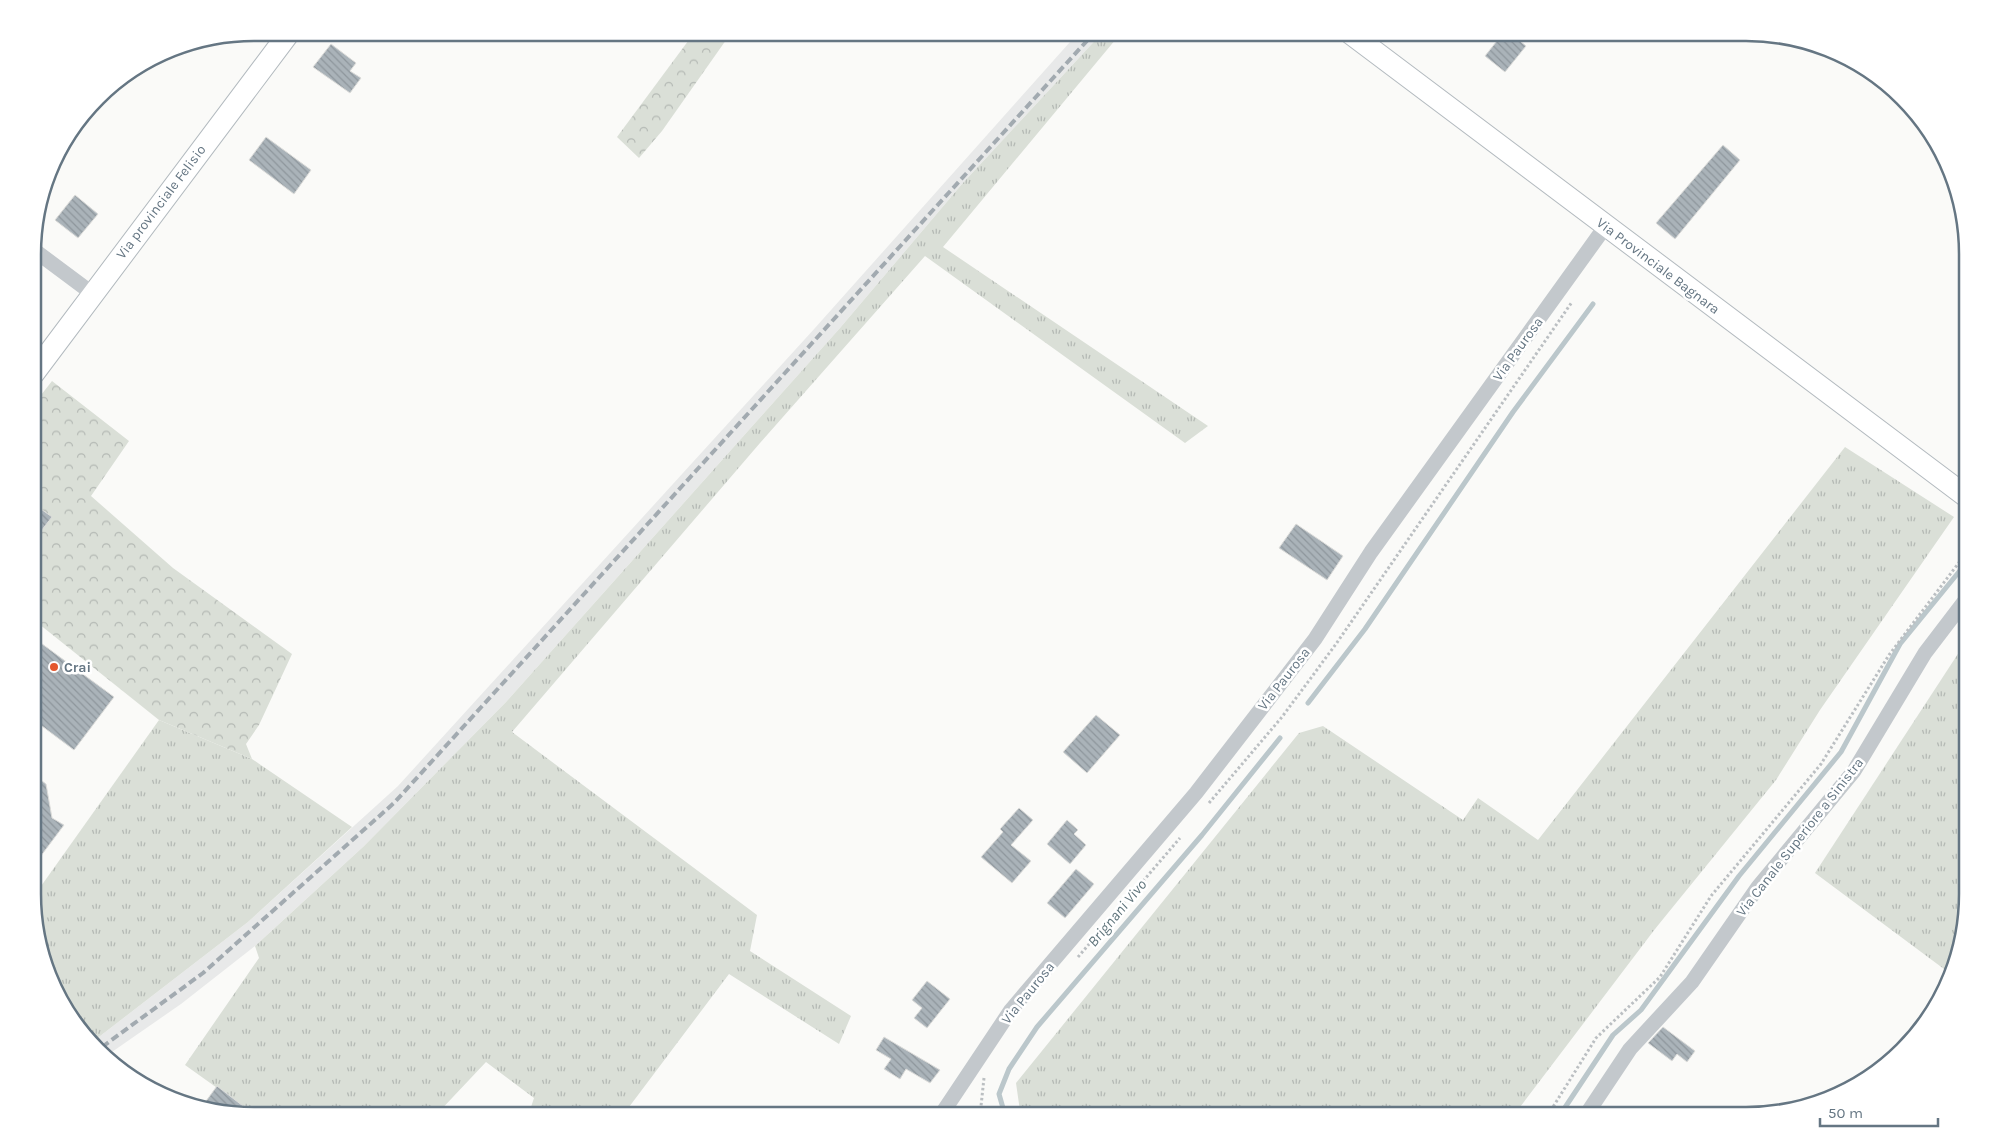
<svg xmlns="http://www.w3.org/2000/svg" width="2000" height="1148" viewBox="0 0 2000 1148" font-family="Karla,sans-serif">
<defs>
<pattern id="grass-tufts" width="24" height="20" patternUnits="userSpaceOnUse" patternTransform="scale(1.25)"><rect width="24" height="20" fill="#dadfd7"/><path d="M3 7l-1-3M5 7V3M7 7l1-3M15 17l-1-3M17 17v-4M19 17l1-3" fill="none" stroke="#b4b9b4"/></pattern>
<pattern id="forest-crowns" width="20" height="18" patternUnits="userSpaceOnUse" patternTransform="scale(1.25)"><rect width="20" height="18" fill="#dadfd7"/><path d="M2 6a3 3 0 1 1 6 0M12 15a3 3 0 1 1 6 0" fill="none" stroke="#b4b9b4"/></pattern>
<pattern id="building-back-hatch" width="6" height="6" patternUnits="userSpaceOnUse" patternTransform="scale(1.25)"><rect width="6" height="6" fill="#aab3b9"/><path d="M-1 5l2 2M0 0l6 6M5-1l2 2" fill="none" stroke="#8e969c"/></pattern>
</defs>
<rect width="100%" height="100%" fill="#fafaf8"/>
<polygon fill="#e8e9e9" points="1078,33 1102,33 962,184 840,328 506,702 364,846 255,946 181,1004 109,1054 95,1040 248,922 398,786 815,328"/>
<g fill="url(#grass-tufts)">
<polygon points="1102,33 1121,33 943,247 1208,426 1185,443 925,256 760,443 512,732 757,915 750,951 851,1016 839,1044 729,974 623,1115 542,1115 531,1107 534,1098 486,1062 436,1115 255,1115 185,1065 259,958 255,946 364,846 506,702 840,328 962,184"/>
<polygon points="1845,447 1954,517 1820,710 1776,780 1655,929 1514,1115 1026,1115 1020,1111 1016,1083 1299,733 1323,726 1463,820 1478,798 1538,840"/>
<polygon points="1967,640 1967,908 1948,972 1815,873"/>
<polygon points="159,720 252,759 352,827 248,922 95,1040 70,1017 34,922 34,896"/>
</g>
<g fill="url(#forest-crowns)">
<polygon points="694,33 731,33 662,131 639,158 617,137"/>
<polygon points="52,381 129,441 91,496 173,568 292,654 259,725 246,744 252,759 159,720 34,620 34,404"/>
</g>
<g fill="none" stroke-linecap="round" stroke-linejoin="round">
<g stroke="#bbc7cb" stroke-width="5">
<polyline points="1308,703 1365,629 1513,412 1593,304"/>
<polyline points="1005,1115 999,1094 1009,1069 1037,1027 1202,835 1280,738"/>
<polyline points="1560,1115 1613,1035 1641,1010 1739,876 1841,752 1900,644 1967,562"/>
</g>
</g>
<g fill="url(#building-back-hatch)" stroke="#dcdcda">
<polygon points="1504,32 1509,32 1526,46 1505,72 1485,56"/>
<polygon points="331,44 356,63 350,71 361,78 350,93 313,67"/>
<polygon points="266,137 311,170 294,194 249,160"/>
<polygon points="1723,145 1740,160 1675,239 1656,223"/>
<polygon points="75,195 98,214 78,238 55,220"/>
<polygon points="34,504 52,517 34,540"/>
<polygon points="1296,524 1343,556 1327,580 1279,548"/>
<polygon points="34,638 114,697 74,750 34,720"/>
<polygon points="1096,715 1120,735 1087,773 1063,752"/>
<polygon points="34,775 46,784 52,818 64,825 34,865"/>
<polygon points="1019,808 1033,820 1011,845 1031,861 1012,883 981,857 1003,832 1000,829"/>
<polygon points="1067,820 1078,830 1074,834 1086,845 1070,864 1047,844"/>
<polygon points="1076,869 1094,884 1065,918 1047,903"/>
<polygon points="927,981 950,999 927,1028 914,1018 922,1008 912,1000"/>
<polygon points="1663,1027 1695,1051 1687,1062 1677,1054 1672,1061 1648,1043"/>
<polygon points="884,1037 940,1070 930,1083 906,1069 900,1079 884,1069 891,1059 876,1050"/>
<polygon points="217,1086 256,1116 201,1108"/>
</g>
<g fill="none" stroke-linecap="round" stroke-linejoin="round">
<g stroke="#b3babf" stroke-width="23">
<g id="secondary">
<polyline points="1350,33 1967,497"/>
<polyline points="34,373 289,33"/>
</g>
</g>
<g stroke="#bbbfc2" stroke-width="3" stroke-dasharray="2.5 2.5" stroke-linecap="butt">
<polyline points="1209,803 1282,717 1336,644 1572,302"/>
<polyline points="1078,957 1180,838"/>
<polyline points="984,1078 981,1106 987,1115"/>
<polyline points="1548,1115 1596,1038 1660,977 1711,896 1821,764 1889,655 1967,552"/>
</g>
<g stroke="#c3c8cc" stroke-width="15">
<polyline points="34,250 93,294"/>
<polyline points="941,1115 1011,1010 1196,793 1315,639 1371,552 1605,227"/>
<polyline points="1586,1115 1630,1049 1692,982 1758,887 1854,771 1925,653 1967,598"/>
</g>
<use href="#secondary" stroke="#fff" stroke-width="21"/>
<polyline stroke="#a2aab0" stroke-width="4" stroke-dasharray="8 4" stroke-linecap="butt" points="102,1047 203,973 394,803 1094,33"/>
</g>
<circle fill="#e4572e" stroke="#fff" stroke-width="2" cx="54" cy="667" r="5"/>
<g text-anchor="middle" dominant-baseline="central" stroke-width="5" stroke-linejoin="round" paint-order="stroke">
<g font-size="14" fill="#657683" stroke="#fff">
<text transform="translate(161 202) rotate(-53)">Via provinciale Felisio</text>
<text transform="translate(1658 266) rotate(37)">Via Provinciale Bagnara</text>
<text transform="translate(1518 349) rotate(-54)">Via Paurosa</text>
<text transform="translate(1284 679) rotate(-52)">Via Paurosa</text>
<text transform="translate(1800 837) rotate(-52)">Via Canale Superiore a Sinistra</text>
<text transform="translate(1028 993) rotate(-51)">Via Paurosa</text>
</g>
<g font-size="14" font-weight="bold" fill="#657683" stroke="#fff" text-anchor="start">
<text x="64" y="667">Crai</text>
</g>
<g font-size="15" font-style="italic" fill="#60757c" stroke="#fff">
<text transform="translate(1117 913) rotate(-50)">Brignani Vivo</text>
</g>
</g>
<path d="M0 0H2000V1148H0ZM254 41H1746A213 213 0 0 1 1959 254V894A213 213 0 0 1 1746 1107H254A213 213 0 0 1 41 894V254A213 213 0 0 1 254 41Z" fill="#fff" fill-rule="evenodd"/>
<path fill="none" stroke="#657683" stroke-width="2.5" d="M254 41H1746A213 213 0 0 1 1959 254V894A213 213 0 0 1 1746 1107H254A213 213 0 0 1 41 894V254A213 213 0 0 1 254 41Z"/>
<path d="M1820 1118v8h118v-8" fill="none" stroke="#657683" stroke-width="2.5"/>
<text x="1828" y="1118" font-size="15" fill="#657683" stroke="#ffffff" stroke-width="4" paint-order="stroke">50 m</text>
</svg>
